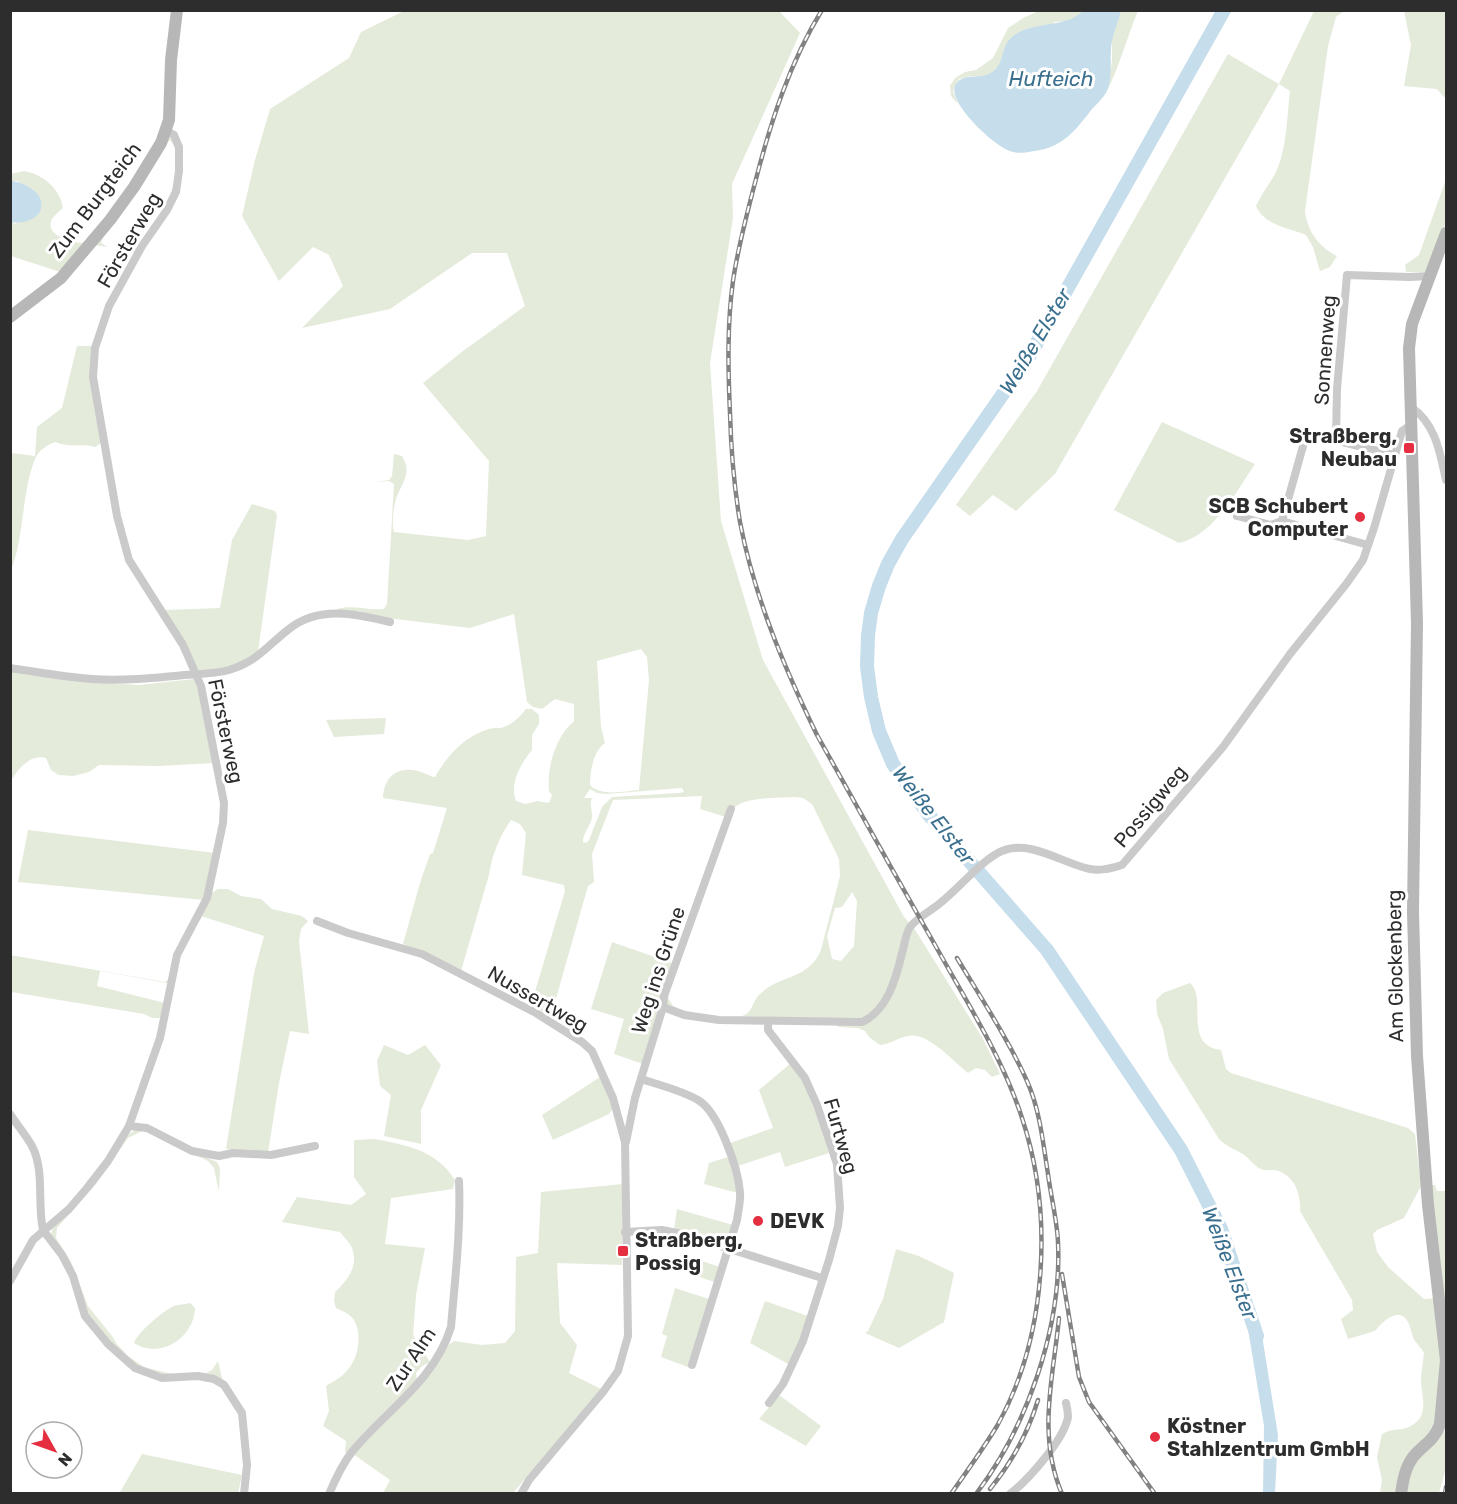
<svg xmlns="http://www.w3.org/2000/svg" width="1457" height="1504" viewBox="0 0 1457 1504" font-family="Rubik,sans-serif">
<rect width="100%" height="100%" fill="#fff"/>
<g fill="#e4ebdb" fill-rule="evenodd">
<path d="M404 11H779L800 33 732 184 733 218 710 363 721 521 763 660 904 917 914 928 983 1039 1000 1074 992 1077 985 1070 976 1068 968 1073C953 1061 927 1031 908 1036 897 1038 891 1044 880 1045L869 1037 865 1031 858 1028 839 1027 827 1021 696 1016 667 1005 665 1002 726 817 700 809 702 796 613 800 592 854 594 882 588 886 551 1016 531 1005 565 891 564 885 522 875 526 833 520 824 511 820C499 837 492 855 489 875L461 971 403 944 420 883 430 854 433 853 447 808 383 798C384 772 404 764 426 774 429 775 432 777 435 777 446 757 464 737 486 730 490 728 495 728 500 728 511 726 519 718 526 709H532L539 715V724L532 735V750C521 763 509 784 516 801L525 804 537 801 549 803 552 795 549 791C547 766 555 738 574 721V704L555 699 542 709 533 707 527 702 514 614 470 628 387 618 358 611H338L337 609C353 604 368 611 384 609L387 604 394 484 389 481 375 482 389 480 392 476 394 454 402 456C414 475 399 485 395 503 393 512 392 524 394 532L468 540 486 536 489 461 423 383 463 351 525 306 507 253H472L390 309 302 328 343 286 329 255 313 247 279 281 242 216 255 160 270 109 349 58 361 32ZM641 649 647 657 649 680 639 790C625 791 600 797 590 785 590 772 593 751 605 743L601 727 597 661ZM682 788 684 792 679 793 612 797 602 807 589 840 586 843 583 842C583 833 590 827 592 818 593 811 589 806 592 798H584L590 789 597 793 606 794ZM795 797 803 798 812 804 839 859 840 876 821 950C808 981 779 974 759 995 752 1002 753 1013 742 1016 724 1020 690 1014 673 1006L668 998 670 990 735 807C747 797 779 798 795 797ZM852 892 857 901 854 946 841 961 832 959 827 936 835 908 842 907Z"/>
<path d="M1039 11H1084C1076 19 1066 22 1055 22L1002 63 991 74 982 77 972 76 959 79 953 91 958 104 951 96 950 86 955 78 965 72 976 70 993 58 1008 28 1025 17Z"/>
<path d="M1121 11H1138C1127 37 1120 65 1107 91L1112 61V38Z"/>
<path d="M1314 11H1344L1336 17 1328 46 1305 211C1307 231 1319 247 1337 256L1330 267 1320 271 1313 247 1306 235C1288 228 1264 225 1256 206 1261 194 1269 185 1275 174 1287 151 1287 115 1290 91L1279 84 1055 474 1016 511 993 495 970 516 956 505 1037 391 1228 54 1279 84Z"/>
<polygon points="1404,11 1446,11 1446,99 1437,89 1404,86 1411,45"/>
<path d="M168 137H171L174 141 178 157 174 192 136 255 109 305 93 346 92 378 102 438 101 443 95 447C83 443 67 448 56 442 49 443 38 451 35 459 21 494 25 535 11 570V453L35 456 37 427 62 408 77 346H92L108 305 135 253 130 252 138 247C155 221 194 172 170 140L164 147 138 191 103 238 101 243 108 247 94 245 141 182Z"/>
<path d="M24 171C42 174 60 188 63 208 59 211 55 215 52 219 44 236 72 242 83 243L60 272 11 256V222L16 224 36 193 17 181H11L10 174Z"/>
<polygon points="1446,179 1446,222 1428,272 1406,272 1405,265 1419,255"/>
<path d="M1162 422 1255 464C1236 492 1214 535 1179 543L1114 510Z"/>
<polygon points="252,504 275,511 277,515 258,652 229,668 200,671 197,668 165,610 220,608 232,540"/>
<path d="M11 670 88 682 139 685 194 679 201 697 215 763 158 766 99 765 89 772 73 776 59 775 51 770 46 758C30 754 18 769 11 781Z"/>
<polygon points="386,718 384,734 334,737 326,720"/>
<polygon points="28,830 215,853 204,900 18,882"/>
<polygon points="218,889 228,889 241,896 261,899 272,909 302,916 308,921 301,929 299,941 309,1034 290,1031 279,1083 268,1153 226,1149 254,973 264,936 201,916 210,894"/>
<polygon points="612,942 672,963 643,1064 614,1054 624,1019 591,1009"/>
<polygon points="10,955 165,982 169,979 169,983 167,983 100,971 97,986 165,1003 162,1018 152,1018 144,1014 11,992"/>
<path d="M1190 983C1208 998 1182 1045 1221 1050L1226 1069 1231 1073 1408 1128 1415 1134 1421 1186 1404 1218 1377 1230 1373 1234 1377 1252 1388 1267 1424 1299 1442 1298 1431 1185H1435L1437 1191H1446V1468L1439 1493H1406L1408 1477 1422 1443 1396 1493H1380L1382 1480 1377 1457 1382 1434C1391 1428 1400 1431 1409 1427 1430 1417 1422 1399 1421 1381 1421 1372 1423 1362 1424 1353 1421 1348 1418 1345 1415 1341 1411 1335 1411 1325 1406 1319 1397 1307 1381 1323 1375 1331L1348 1339 1341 1319 1353 1310 1352 1300 1300 1211C1301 1194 1295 1175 1275 1170 1271 1170 1265 1171 1261 1169 1254 1166 1249 1158 1243 1154 1234 1149 1226 1146 1219 1139L1169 1059 1163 1029 1157 1014 1156 1000 1163 993Z"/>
<polygon points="384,1045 408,1055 425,1045 441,1065 421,1110 421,1144 384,1136 391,1095 380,1086 377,1061"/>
<polygon points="791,1063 805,1082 829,1153 785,1167 780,1152 738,1166 730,1143 773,1128 759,1090"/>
<polygon points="600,1077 614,1107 609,1114 553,1140 542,1115"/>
<path d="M137 1129 157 1134 184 1148 217 1162 220 1168 219 1192 214 1168 208 1161 182 1149 156 1134 142 1131 128 1138 96 1184 57 1228 56 1238 71 1262 88 1306 112 1336 116 1343 128 1356 144 1367 176 1375 204 1374 212 1370 218 1361 223 1382C204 1367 177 1381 155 1375 128 1366 96 1336 85 1310 80 1297 78 1283 73 1270 67 1257 59 1246 51 1234L53 1227 86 1194 126 1136Z"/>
<path d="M374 1139C407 1145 436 1150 455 1180L453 1189 391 1198 385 1244 425 1248 416 1295 413 1335 430 1362 422 1366 416 1373 417 1380 448 1345 454 1341 482 1345 505 1343 515 1331 516 1257 538 1253 541 1192 623 1184 622 1265 557 1263 560 1323 577 1345 569 1373 601 1389 513 1493H383L390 1480 353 1454 345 1452 346 1441 323 1426 329 1411 326 1386C334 1381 344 1376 349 1368 358 1357 362 1336 355 1322 352 1315 343 1311 336 1308L334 1301 335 1292C347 1281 359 1266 352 1248 350 1243 344 1237 340 1232L282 1222 297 1197 351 1205 366 1194 354 1177V1140Z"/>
<polygon points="728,1157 738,1193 704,1184 709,1163"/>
<polygon points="677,1209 733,1225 728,1240 722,1243 674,1230"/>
<polygon points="896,1249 919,1256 954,1273 944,1322 899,1348 865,1333 868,1331 883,1299"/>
<polygon points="684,1255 720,1267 715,1282 680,1271"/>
<polygon points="675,1288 709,1299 688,1367 661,1357 667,1336 662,1334"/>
<polygon points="765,1301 808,1316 798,1346 790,1365 750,1343"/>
<path d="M190 1303 195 1308C194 1338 160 1360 134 1343 138 1332 161 1313 172 1307 177 1304 184 1305 190 1303Z"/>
<polygon points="779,1395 821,1426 806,1446 759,1419"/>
<polygon points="142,1454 242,1475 238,1493 119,1494"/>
</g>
<g fill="#c6ddeb">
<path d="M1084 10 1121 11C1119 20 1115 28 1113 37 1108 53 1114 75 1107 91 1104 97 1097 104 1092 109 1076 130 1063 147 1035 151 1028 152 1020 154 1013 152 996 149 944 100 956 84 963 73 979 79 989 74 1006 66 999 48 1012 37 1032 20 1067 29 1084 10Z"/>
<path d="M11 181C20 181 39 190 41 201 45 218 23 225 11 222Z"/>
<polygon points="1251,1319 1260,1323 1278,1435 1275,1493 1263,1493 1264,1426 1248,1329"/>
</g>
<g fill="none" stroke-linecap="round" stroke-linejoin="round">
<polyline stroke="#c6ddeb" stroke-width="14" points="1224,10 1030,355 902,539 888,564 879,586 871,613 868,636 867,666 871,697 879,731 893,764 928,814 1047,950 1181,1150 1221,1229 1257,1336"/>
<g stroke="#cacaca" stroke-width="8">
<path d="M1411 407C1436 424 1440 453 1446 480"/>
<polyline points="1336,439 1337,389 1347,275 1409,277 1430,276"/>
<polyline points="1237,516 1271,525 1282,521"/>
<polyline points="1368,545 1282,521 1305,439 1311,434 1394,455"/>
<path d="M10 668C38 672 65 677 92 679 123 681 153 678 184 675 199 674 215 674 229 670 258 661 267 646 289 629 319 605 357 614 390 622"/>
<polyline points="317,921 348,933 422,954 536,1013 582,1042 592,1051 613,1098 625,1142 628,1336 618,1371 603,1392 529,1480 521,1494"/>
<path d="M663 1007 684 1015 719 1020 862 1022C887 1011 896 979 902 953 905 944 905 935 910 927 916 919 927 913 935 907 955 893 982 859 1002 851 1031 839 1063 864 1090 869 1102 871 1111 868 1122 865L1223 747 1290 654 1347 583 1363 560 1374 528 1402 431 1412 424"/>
<polyline points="768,1021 768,1030 805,1078 817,1105 837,1164 840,1208 838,1226 829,1260 803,1341 783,1384 769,1403"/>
<path d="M641 1079C659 1085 681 1090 698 1100 719 1112 738 1169 740 1192 741 1201 738 1211 737 1220L692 1365"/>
<path d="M10 1114C17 1125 26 1135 32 1146 45 1171 37 1203 43 1230"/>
<polyline points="129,1126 147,1128 192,1151 219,1156 233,1153 271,1155 315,1146"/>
<polyline points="626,1142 635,1098 663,1007 664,996 731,809"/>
<polyline points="43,1230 62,1255 73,1276 85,1316 108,1344 135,1368 162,1378 198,1376 214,1379 224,1385 242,1413 247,1465 244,1494"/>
<polyline points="625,1232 662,1230 682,1234 822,1278"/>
<polyline points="10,1281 33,1240 69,1209 87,1188 108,1161 129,1126 160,1038 177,955 207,898 223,823 224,803 201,686 183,645 129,560 117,516 93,377 95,348 109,306 142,246 167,210 176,192 179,171 179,147 174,135 167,131"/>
<path d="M329 1494C335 1480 342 1465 351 1453 385 1411 434 1382 451 1327 455 1279 461 1230 459 1181"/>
<path d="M1010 1494C1028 1480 1064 1440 1068 1417 1068 1412 1067 1407 1066 1403"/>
</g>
<g stroke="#b7b7b7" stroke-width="12">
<polyline points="10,317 61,278 110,220 134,187 161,143 169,120 171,60 177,10"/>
<path d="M1401 1494C1403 1480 1405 1468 1413 1457 1423 1445 1435 1440 1440 1424L1446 1360 1428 1205 1417 1056 1413 912 1417 623 1409 348 1412 324 1446 233"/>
</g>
<g stroke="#828282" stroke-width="4.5">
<g id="rail">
<path d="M822 10C790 62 771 121 756 179 747 213 738 247 733 281 727 325 728 369 730 413 731 449 734 486 740 522 754 596 784 667 817 735 857 807 898 880 939 952 969 1006 1003 1059 1022 1118 1054 1214 1047 1337 997 1426 983 1449 967 1471 951 1494"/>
<path d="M957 958C981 998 1008 1039 1027 1081 1040 1110 1043 1143 1048 1174 1051 1197 1057 1220 1058 1242 1062 1327 1027 1427 976 1494"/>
<polyline points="1062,1274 1079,1377 1089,1402 1155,1494"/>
<path d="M1059 1318C1053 1379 1037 1435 1062 1494"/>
<path d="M990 1489C1012 1462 1028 1433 1038 1400"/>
<polyline points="1445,1494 1446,1487"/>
</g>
</g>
<use href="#rail" stroke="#fff" stroke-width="2" stroke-dasharray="7" stroke-linecap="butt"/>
</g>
<g fill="#e52e3f" stroke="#fff" stroke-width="2">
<rect x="1403" y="442" width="12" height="12" rx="3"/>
<circle cx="1360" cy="517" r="6"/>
<circle cx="758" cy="1221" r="6"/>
<rect x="617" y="1245" width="12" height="12" rx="3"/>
<circle cx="1155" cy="1437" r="6"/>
</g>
<g text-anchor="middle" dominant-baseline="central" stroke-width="6" stroke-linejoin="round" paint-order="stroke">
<g font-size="20" fill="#2d2d2d" stroke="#fff">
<text transform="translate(95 200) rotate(-53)">Zum Burgteich</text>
<text transform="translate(129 240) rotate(-60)">Försterweg</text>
<text transform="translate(1325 350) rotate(-86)">Sonnenweg</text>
<text transform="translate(226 731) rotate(78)">Försterweg</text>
<text transform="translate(1150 806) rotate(-50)">Possigweg</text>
<text transform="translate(1395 966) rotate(-91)">Am Glockenberg</text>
<text transform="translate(658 970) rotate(-72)">Weg ins Grüne</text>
<text transform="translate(538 999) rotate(30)">Nussertweg</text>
<text transform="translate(841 1136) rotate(74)">Furtweg</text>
<text transform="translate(411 1359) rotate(-56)">Zur Alm</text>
</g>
<g font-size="20" font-weight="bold" fill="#2d2d2d" stroke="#fff" text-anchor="start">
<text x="1397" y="436" text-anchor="end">Straßberg,<tspan x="1397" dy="23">Neubau</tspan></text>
<text x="1348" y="506" text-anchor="end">SCB Schubert<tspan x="1348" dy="23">Computer</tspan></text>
<text x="770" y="1221">DEVK</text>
<text x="635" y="1240">Straßberg,<tspan x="635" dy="23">Possig</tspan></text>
<text x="1167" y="1426">Köstner<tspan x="1167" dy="23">Stahlzentrum GmbH</tspan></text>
</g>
<g font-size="21" font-style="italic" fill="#3b708f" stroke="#fff">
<text x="1051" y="78">Hufteich</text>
<text transform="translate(1035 341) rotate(-59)">Weiße Elster</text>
<text transform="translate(934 815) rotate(52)">Weiße Elster</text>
<text transform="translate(1230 1263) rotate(69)">Weiße Elster</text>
</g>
</g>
<rect width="1457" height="1504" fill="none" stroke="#2d2d2d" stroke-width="24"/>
<g transform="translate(54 1450) rotate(130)"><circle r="28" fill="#ffffff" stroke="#ababab" stroke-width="1.5"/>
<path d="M0-4.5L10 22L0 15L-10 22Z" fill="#e52e3f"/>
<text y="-9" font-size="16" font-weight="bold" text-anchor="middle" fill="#2d2d2d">N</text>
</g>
</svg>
